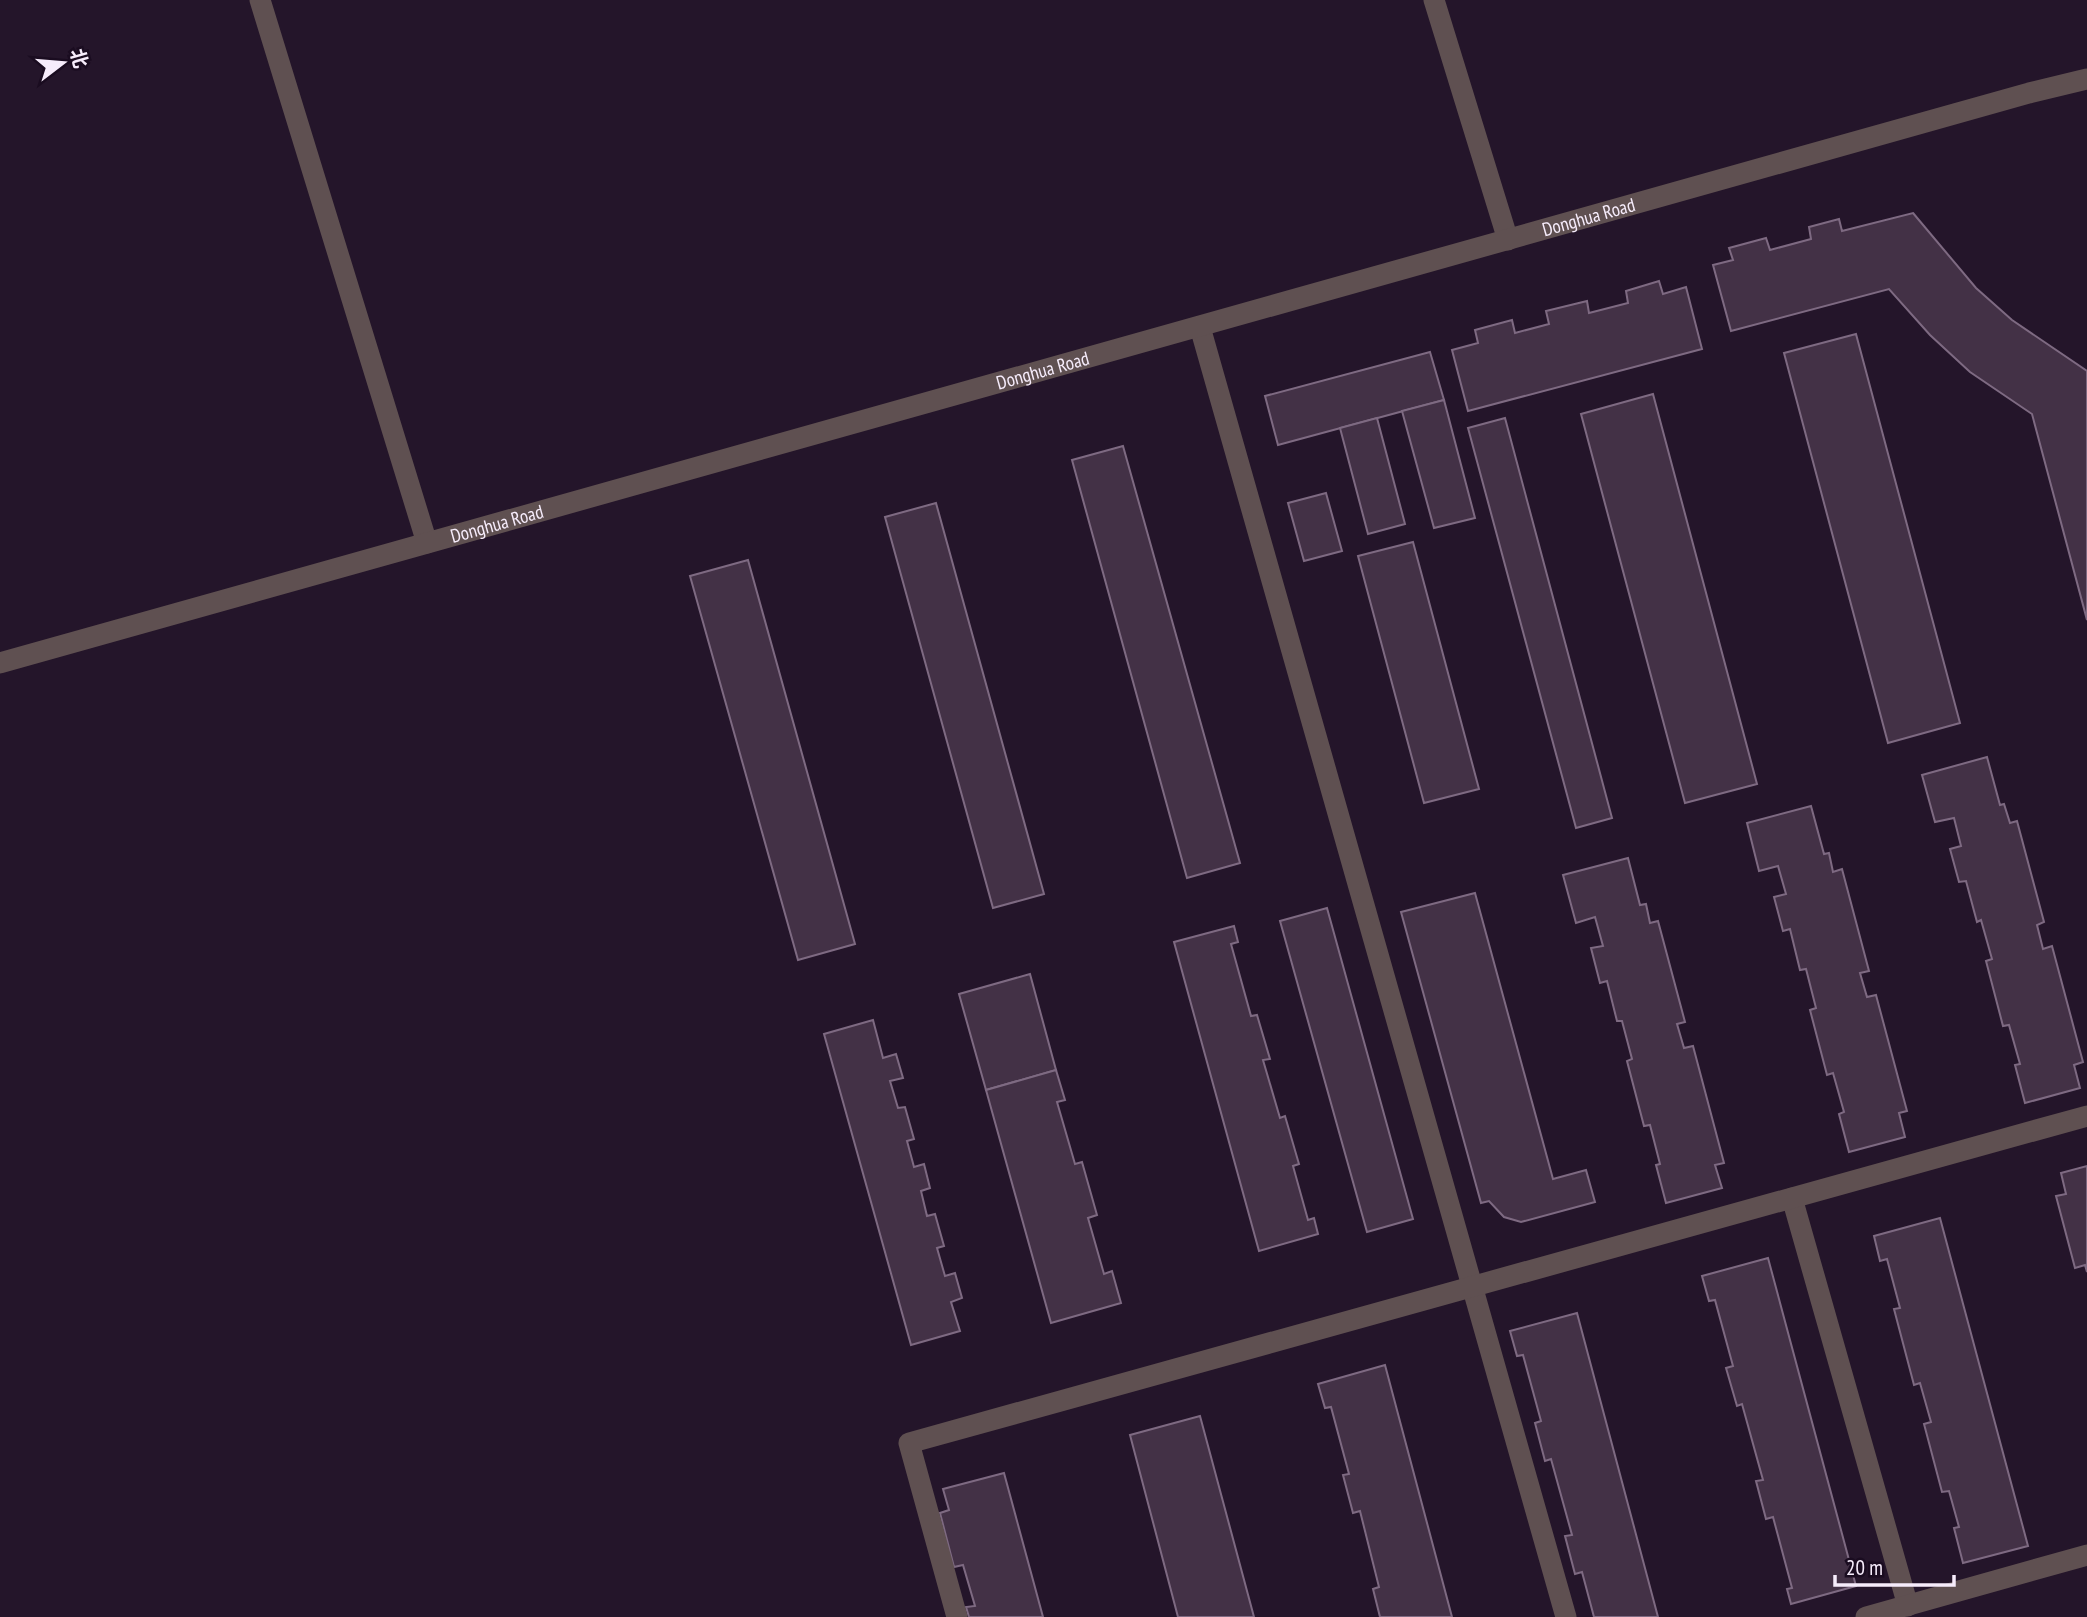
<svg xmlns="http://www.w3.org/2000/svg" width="2087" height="1617" viewBox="0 0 2087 1617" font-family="'PT Sans Narrow','Noto Sans SC',sans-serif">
<rect width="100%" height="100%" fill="#24152a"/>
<g fill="#433146" stroke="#7e6a82" stroke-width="2">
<polygon points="1913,213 1976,288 2012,320 2087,371 2087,620 2032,414 1970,372 1930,335 1889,289 1731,331 1713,265 1733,260 1729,248 1766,238 1770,250 1811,239 1809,227 1839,219 1842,231"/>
<polygon points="1659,281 1663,294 1686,287 1702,349 1468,411 1452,350 1478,343 1475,330 1512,320 1515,333 1549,324 1546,311 1587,301 1589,313 1628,303 1626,291"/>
<polygon points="1856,334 1960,723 1888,743 1784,353"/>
<polygon points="1430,352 1444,400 1278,445 1265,396"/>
<polygon points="1653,394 1757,784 1685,803 1581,414"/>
<polygon points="1444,400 1475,518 1434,528 1402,411"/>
<polygon points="1377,418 1405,524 1368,534 1340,428"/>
<polygon points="1505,418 1612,818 1576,828 1468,428"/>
<polygon points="1123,446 1240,863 1187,878 1072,460"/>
<polygon points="1326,493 1342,551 1304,561 1288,503"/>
<polygon points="936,503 1044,894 993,908 885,517"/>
<polygon points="1413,542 1479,789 1424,803 1358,556"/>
<polygon points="748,560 855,944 798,960 690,576"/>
<polygon points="1987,757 2000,805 2004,804 2010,823 2017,821 2044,922 2037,925 2043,949 2052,946 2083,1062 2074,1065 2080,1088 2025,1103 2015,1065 2020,1064 2009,1025 2003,1026 1986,961 1992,959 1981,920 1977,922 1966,881 1959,882 1950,849 1961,846 1954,818 1935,822 1922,775"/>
<polygon points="1811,806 1824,854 1829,853 1833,872 1842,869 1869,971 1860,973 1867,997 1876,995 1907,1111 1899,1113 1905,1137 1849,1152 1839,1114 1844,1112 1833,1073 1827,1075 1810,1010 1816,1008 1806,969 1800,970 1790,929 1783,931 1774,897 1786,894 1778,866 1759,871 1747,823"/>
<polygon points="1628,858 1640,905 1646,904 1650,923 1658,921 1685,1022 1677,1024 1684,1048 1693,1046 1724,1163 1715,1165 1722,1188 1666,1203 1656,1165 1660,1164 1650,1125 1644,1126 1627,1061 1632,1059 1622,1021 1617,1021 1607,981 1600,983 1591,948 1603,946 1595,917 1576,923 1563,875"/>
<polygon points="1475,893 1553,1179 1586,1170 1595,1202 1521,1222 1504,1217 1489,1201 1481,1203 1401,912"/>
<polygon points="1327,908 1413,1219 1367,1232 1280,921"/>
<polygon points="1234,926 1238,942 1231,944 1251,1016 1257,1015 1270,1059 1263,1060 1280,1118 1285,1116 1299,1164 1293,1166 1308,1220 1314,1218 1318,1234 1259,1251 1174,942"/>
<polygon points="1030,974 1056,1070 986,1090 959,994"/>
<polygon points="873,1020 883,1058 896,1054 903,1078 890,1081 898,1108 905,1107 914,1139 907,1141 914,1167 924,1164 930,1188 921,1191 927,1216 935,1214 944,1246 937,1248 945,1276 955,1273 962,1298 951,1302 960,1331 911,1345 824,1034"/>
<polygon points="1056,1070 1065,1100 1057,1102 1075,1164 1082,1162 1097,1215 1088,1218 1104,1274 1112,1271 1121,1303 1051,1323 986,1090"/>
<polygon points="2087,1166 2087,1272 2085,1265 2075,1268 2056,1196 2066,1194 2061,1173"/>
<polygon points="1940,1218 2028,1546 1963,1563 1954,1528 1959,1527 1949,1491 1942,1492 1924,1424 1931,1422 1920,1383 1914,1385 1894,1309 1900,1308 1887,1259 1880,1261 1874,1236"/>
<polygon points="1768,1258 1856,1586 1791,1604 1787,1589 1792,1588 1773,1517 1766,1519 1756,1481 1763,1480 1742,1404 1737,1406 1726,1368 1733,1366 1715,1300 1709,1301 1702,1276"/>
<polygon points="1577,1313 1658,1617 1594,1617 1582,1572 1575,1574 1565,1536 1572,1535 1551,1459 1545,1461 1535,1423 1541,1421 1523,1355 1517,1356 1510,1331"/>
<polygon points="1385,1365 1452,1617 1380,1617 1373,1589 1379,1587 1360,1511 1353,1513 1343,1475 1349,1474 1331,1407 1325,1408 1318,1384"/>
<polygon points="1200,1416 1254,1617 1178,1617 1130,1435"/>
<polygon points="1004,1473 1043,1617 969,1617 966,1607 975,1606 963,1565 954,1567 940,1513 949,1510 943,1489"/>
</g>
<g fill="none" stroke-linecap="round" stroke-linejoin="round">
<g stroke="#5f5051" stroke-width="21">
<polyline points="260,0 427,543"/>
<polyline points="1434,0 1508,240"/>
<polyline points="1200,327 1566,1617"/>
<path id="s1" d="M0 663 2029 93 2087 79"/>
<polyline points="1792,1198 1908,1606"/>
<polyline points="957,1617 909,1443 2087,1116"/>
<polyline points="1866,1617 2087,1555"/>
</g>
</g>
<g text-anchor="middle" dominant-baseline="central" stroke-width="5" stroke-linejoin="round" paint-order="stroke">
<g font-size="19" fill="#f6ecfb" stroke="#1a0c20">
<text stroke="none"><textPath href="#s1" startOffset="1650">Donghua Road</textPath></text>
<text stroke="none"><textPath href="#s1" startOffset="1083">Donghua Road</textPath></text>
<text stroke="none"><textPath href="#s1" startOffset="516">Donghua Road</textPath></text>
</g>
</g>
<g transform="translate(63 63) rotate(74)" stroke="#1a0c20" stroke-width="5" paint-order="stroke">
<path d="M0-5L12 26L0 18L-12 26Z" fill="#f6ecfb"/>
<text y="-10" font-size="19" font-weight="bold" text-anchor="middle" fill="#f6ecfb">北</text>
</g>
<path d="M1835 1575v10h119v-10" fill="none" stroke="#f6ecfb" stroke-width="3.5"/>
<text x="1846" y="1575" font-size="21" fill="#f6ecfb" stroke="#1a0c20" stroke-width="5" paint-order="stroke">20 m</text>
</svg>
